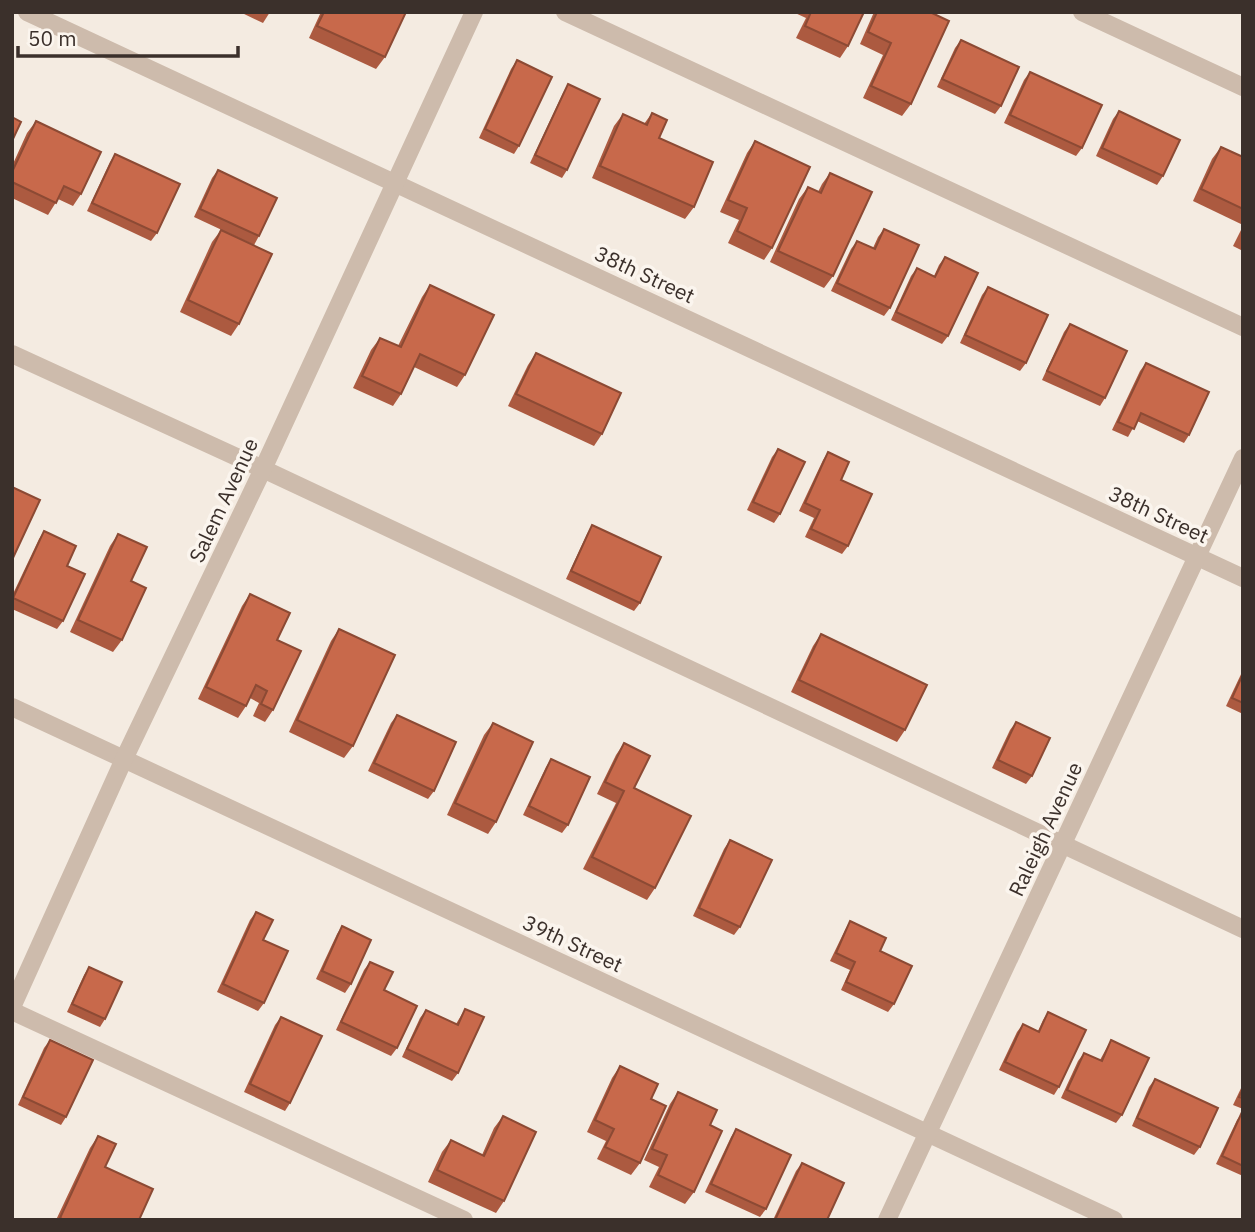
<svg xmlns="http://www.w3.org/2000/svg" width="1255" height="1232" viewBox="0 0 1255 1232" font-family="'IBM Plex Sans',sans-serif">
<rect width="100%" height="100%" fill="#f4ebe1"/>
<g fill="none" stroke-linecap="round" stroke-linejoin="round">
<g stroke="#cdbbac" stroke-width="18">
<polyline points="565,12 1243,327"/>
<polyline points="12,354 263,469 1243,929"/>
<polyline points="12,1011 464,1220"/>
</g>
<g stroke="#cdbbac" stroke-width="18">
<polyline points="27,12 1243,578"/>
<polyline points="1082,12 1243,87"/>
<polyline points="12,707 1114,1220"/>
<polyline points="12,1007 124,759 263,469 474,12"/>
<polyline points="887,1220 1243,458"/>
</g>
</g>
<g fill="#ac5a40">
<polygon points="240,12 270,12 263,23"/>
<polygon points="321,12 406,12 385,57 376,69 309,38"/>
<polygon points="793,12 864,12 848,46 840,58 796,38 806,18"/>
<polygon points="874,12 930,12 911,104 902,116 863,98 883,55 860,44"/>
<polygon points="961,40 1001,106 995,114 937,87 955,48"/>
<polygon points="517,60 519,146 514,154 479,138 511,69"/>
<polygon points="1030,72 1082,148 1076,156 1004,123 1024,80"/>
<polygon points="568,84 567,170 562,178 530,163 563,93"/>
<polygon points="1119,111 1163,176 1157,185 1096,156 1113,119"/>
<polygon points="652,113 659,138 694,207 685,219 592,178 614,126 623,114 644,124"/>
<polygon points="36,121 81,194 73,206 58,199 48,215 12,198 12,166 27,133"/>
<polygon points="755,141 772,248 764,260 728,243 739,220 720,212 747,153"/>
<polygon points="1221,147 1243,157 1243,225 1193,201 1212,159"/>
<polygon points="115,154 157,233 151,241 87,211 110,162"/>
<polygon points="218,170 259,236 254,245 194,217 212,178"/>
<polygon points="830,173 833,276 824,288 770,262 799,199 808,187 818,192 822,184"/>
<polygon points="1243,226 1243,251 1233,246"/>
<polygon points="884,229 890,308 884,316 831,291 851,249 857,241 873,248 878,237"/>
<polygon points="221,230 239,324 231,336 180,312 212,242"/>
<polygon points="945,257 948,336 942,344 891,320 911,276 917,268 934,276 939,265"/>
<polygon points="430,285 465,375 457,387 414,367 401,394 393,406 353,388 371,350 380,338 398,346 422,297"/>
<polygon points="988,287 1026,363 1020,371 960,343 982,295"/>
<polygon points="1070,324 1105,398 1100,406 1042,380 1064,332"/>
<polygon points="536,353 602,434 594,446 508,406 528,365"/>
<polygon points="1146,363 1189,435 1184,443 1137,421 1128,437 1112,430 1140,371"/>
<polygon points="778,449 780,514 774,523 747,510 772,457"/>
<polygon points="828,452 848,546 842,554 805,537 814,518 799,511 823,460"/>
<polygon points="592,525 640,603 634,611 566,579 587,534"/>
<polygon points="44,531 67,566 63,621 57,629 12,609 12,596 39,539"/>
<polygon points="118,534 122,640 113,652 70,632 110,546"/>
<polygon points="250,594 273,710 265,722 253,716 259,703 250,698 246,706 238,718 198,699 242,606"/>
<polygon points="339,629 353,746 344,758 289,732 331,641"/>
<polygon points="821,634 905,730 897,742 791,692 813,646"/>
<polygon points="1243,670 1243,714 1226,706"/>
<polygon points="397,715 434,791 428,799 368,771 391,723"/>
<polygon points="1016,722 1032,776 1026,784 992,768 1010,730"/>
<polygon points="493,723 496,822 488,834 447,815 484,735"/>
<polygon points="624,743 655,888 647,900 583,869 616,803 597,794 616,755"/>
<polygon points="551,759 568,825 562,833 523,815 546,767"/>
<polygon points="730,840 740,927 734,935 693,916 724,849"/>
<polygon points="256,912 264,1003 258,1011 217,992 250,920"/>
<polygon points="850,921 894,1004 888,1012 841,990 850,970 830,961 845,930"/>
<polygon points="342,926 351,984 345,993 316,979 337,934"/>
<polygon points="370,962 384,990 397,1048 391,1056 336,1030 364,970"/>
<polygon points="89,967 105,1019 100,1027 67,1012 84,975"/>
<polygon points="465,1009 458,1073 452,1081 402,1057 420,1018 426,1010 456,1024"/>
<polygon points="1048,1012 1059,1087 1054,1095 999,1070 1017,1032 1023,1024 1038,1031 1043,1020"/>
<polygon points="281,1017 290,1103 285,1111 244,1092 275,1025"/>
<polygon points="50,1040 66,1117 61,1125 18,1105 44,1048"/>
<polygon points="1111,1040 1122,1115 1116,1123 1061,1098 1078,1061 1084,1053 1100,1060 1106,1049"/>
<polygon points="620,1066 651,1099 640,1163 631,1175 597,1159 606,1141 587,1132 612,1078"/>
<polygon points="1155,1079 1200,1147 1194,1155 1132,1126 1149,1087"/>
<polygon points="1243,1084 1243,1109 1233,1105"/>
<polygon points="678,1092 710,1125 694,1192 685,1204 649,1187 659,1167 644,1160 670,1104"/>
<polygon points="1243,1112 1243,1176 1216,1164 1237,1120"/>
<polygon points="503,1116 504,1201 496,1213 428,1182 442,1152 451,1140 482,1155 494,1128"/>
<polygon points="736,1129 766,1209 760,1217 705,1192 731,1137"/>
<polygon points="98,1136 105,1167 139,1220 56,1220 90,1148"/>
<polygon points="802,1163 827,1220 773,1220 796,1171"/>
</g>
<g fill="#c8694b" stroke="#8c4a34" stroke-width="2">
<polygon points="324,12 406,12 385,57 317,26"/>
<polygon points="811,12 864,12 848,46 805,26"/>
<polygon points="877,12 930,12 949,21 911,104 871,86 891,43 868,32"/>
<polygon points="961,40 1019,67 1001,106 942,79"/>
<polygon points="517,60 552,77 519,146 485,129"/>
<polygon points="1030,72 1102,105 1082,148 1010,115"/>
<polygon points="568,84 600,99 567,170 535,155"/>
<polygon points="1119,111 1180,140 1163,176 1102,148"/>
<polygon points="652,113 667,120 659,138 713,162 694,207 600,166 623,114 647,125"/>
<polygon points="12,117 21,122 12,141"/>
<polygon points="36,121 101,152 81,194 64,186 56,203 12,182 12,172"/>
<polygon points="755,141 810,167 772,248 737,231 747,208 728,200"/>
<polygon points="1221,147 1243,157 1243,209 1201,189"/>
<polygon points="115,154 180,184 157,233 92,203"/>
<polygon points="218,170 277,198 259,236 200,209"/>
<polygon points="830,173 872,192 833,276 778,251 808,187 821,193"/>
<polygon points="884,229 919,245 890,308 837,283 857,241 875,249"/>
<polygon points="221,230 272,254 239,324 188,300"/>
<polygon points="945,257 978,273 948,336 896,312 917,268 935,277"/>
<polygon points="430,285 494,315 465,375 420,354 401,394 362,376 380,338 401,347"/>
<polygon points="988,287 1048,315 1026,363 965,335"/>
<polygon points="1070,324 1127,351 1105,398 1047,371"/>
<polygon points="536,353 621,393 602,434 516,394"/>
<polygon points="1146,363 1209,392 1189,435 1141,413 1134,429 1118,422"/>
<polygon points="778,449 805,462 780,514 753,502"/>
<polygon points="828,452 849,462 841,480 872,494 848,546 811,529 820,510 805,503"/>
<polygon points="12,487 40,500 12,560"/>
<polygon points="592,525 661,557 640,603 571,571"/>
<polygon points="44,531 76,546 67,566 85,574 63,621 13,598"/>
<polygon points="118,534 147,547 131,581 146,588 122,640 78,620"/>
<polygon points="250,594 290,613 277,640 301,651 273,710 261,704 267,691 256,685 246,706 206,687"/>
<polygon points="339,629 395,655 353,746 297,720"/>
<polygon points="821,634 927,685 905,730 799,680"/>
<polygon points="1243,674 1243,703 1232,698"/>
<polygon points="397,715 456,742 434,791 374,763"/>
<polygon points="1016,722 1050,738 1032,776 998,760"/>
<polygon points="493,723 533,742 496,822 455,803"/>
<polygon points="624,743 650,756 634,788 691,816 655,888 592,857 624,791 605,782"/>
<polygon points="551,759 590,777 568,825 529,806"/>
<polygon points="730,840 772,860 740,927 699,908"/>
<polygon points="256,912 273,920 263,940 288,951 264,1003 223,984"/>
<polygon points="850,921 886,938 880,951 912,966 894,1004 846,982 855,962 836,953"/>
<polygon points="342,926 371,940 351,984 322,971"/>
<polygon points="370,962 393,972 384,990 417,1006 397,1048 341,1022"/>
<polygon points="89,967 122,982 105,1019 72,1004"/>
<polygon points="465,1009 484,1017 458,1073 407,1049 426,1010 458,1025"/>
<polygon points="1048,1012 1086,1030 1059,1087 1005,1062 1023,1024 1039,1032"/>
<polygon points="281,1017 322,1036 290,1103 250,1084"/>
<polygon points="50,1040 93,1060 66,1117 23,1097"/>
<polygon points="1111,1040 1149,1058 1122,1115 1067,1090 1084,1053 1102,1061"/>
<polygon points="620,1066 658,1084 651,1099 666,1106 640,1163 605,1147 614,1129 595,1120"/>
<polygon points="1155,1079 1218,1108 1200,1147 1137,1118"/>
<polygon points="1243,1089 1243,1098 1239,1097"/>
<polygon points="678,1092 717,1110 710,1125 722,1131 694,1192 658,1175 667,1155 652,1149"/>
<polygon points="1242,1112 1243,1112 1243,1166 1222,1156"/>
<polygon points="503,1116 536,1132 504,1201 437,1170 451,1140 484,1156"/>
<polygon points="736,1129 791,1155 766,1209 711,1184"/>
<polygon points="98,1136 116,1144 105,1167 153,1189 139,1220 64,1220 60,1218"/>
<polygon points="802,1163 844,1183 827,1220 775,1220"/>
</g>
<g text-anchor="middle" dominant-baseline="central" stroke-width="7" stroke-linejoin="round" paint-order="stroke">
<g font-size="21" fill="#3b302b" stroke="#fbf5ee">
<text transform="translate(645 274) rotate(25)">38th Street</text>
<text transform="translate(223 500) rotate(-65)">Salem Avenue</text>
<text transform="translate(1159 514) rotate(25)">38th Street</text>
<text transform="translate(1045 829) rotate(-65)">Raleigh Avenue</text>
<text transform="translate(573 943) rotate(25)">39th Street</text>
</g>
</g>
<rect width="1255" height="1232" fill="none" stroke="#3b302b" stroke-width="28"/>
<path d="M18 46v10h220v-10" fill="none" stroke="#3b302b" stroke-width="3.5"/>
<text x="28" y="46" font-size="21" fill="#3b302b" stroke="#fbf5ee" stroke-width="5" paint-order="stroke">50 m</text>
</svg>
